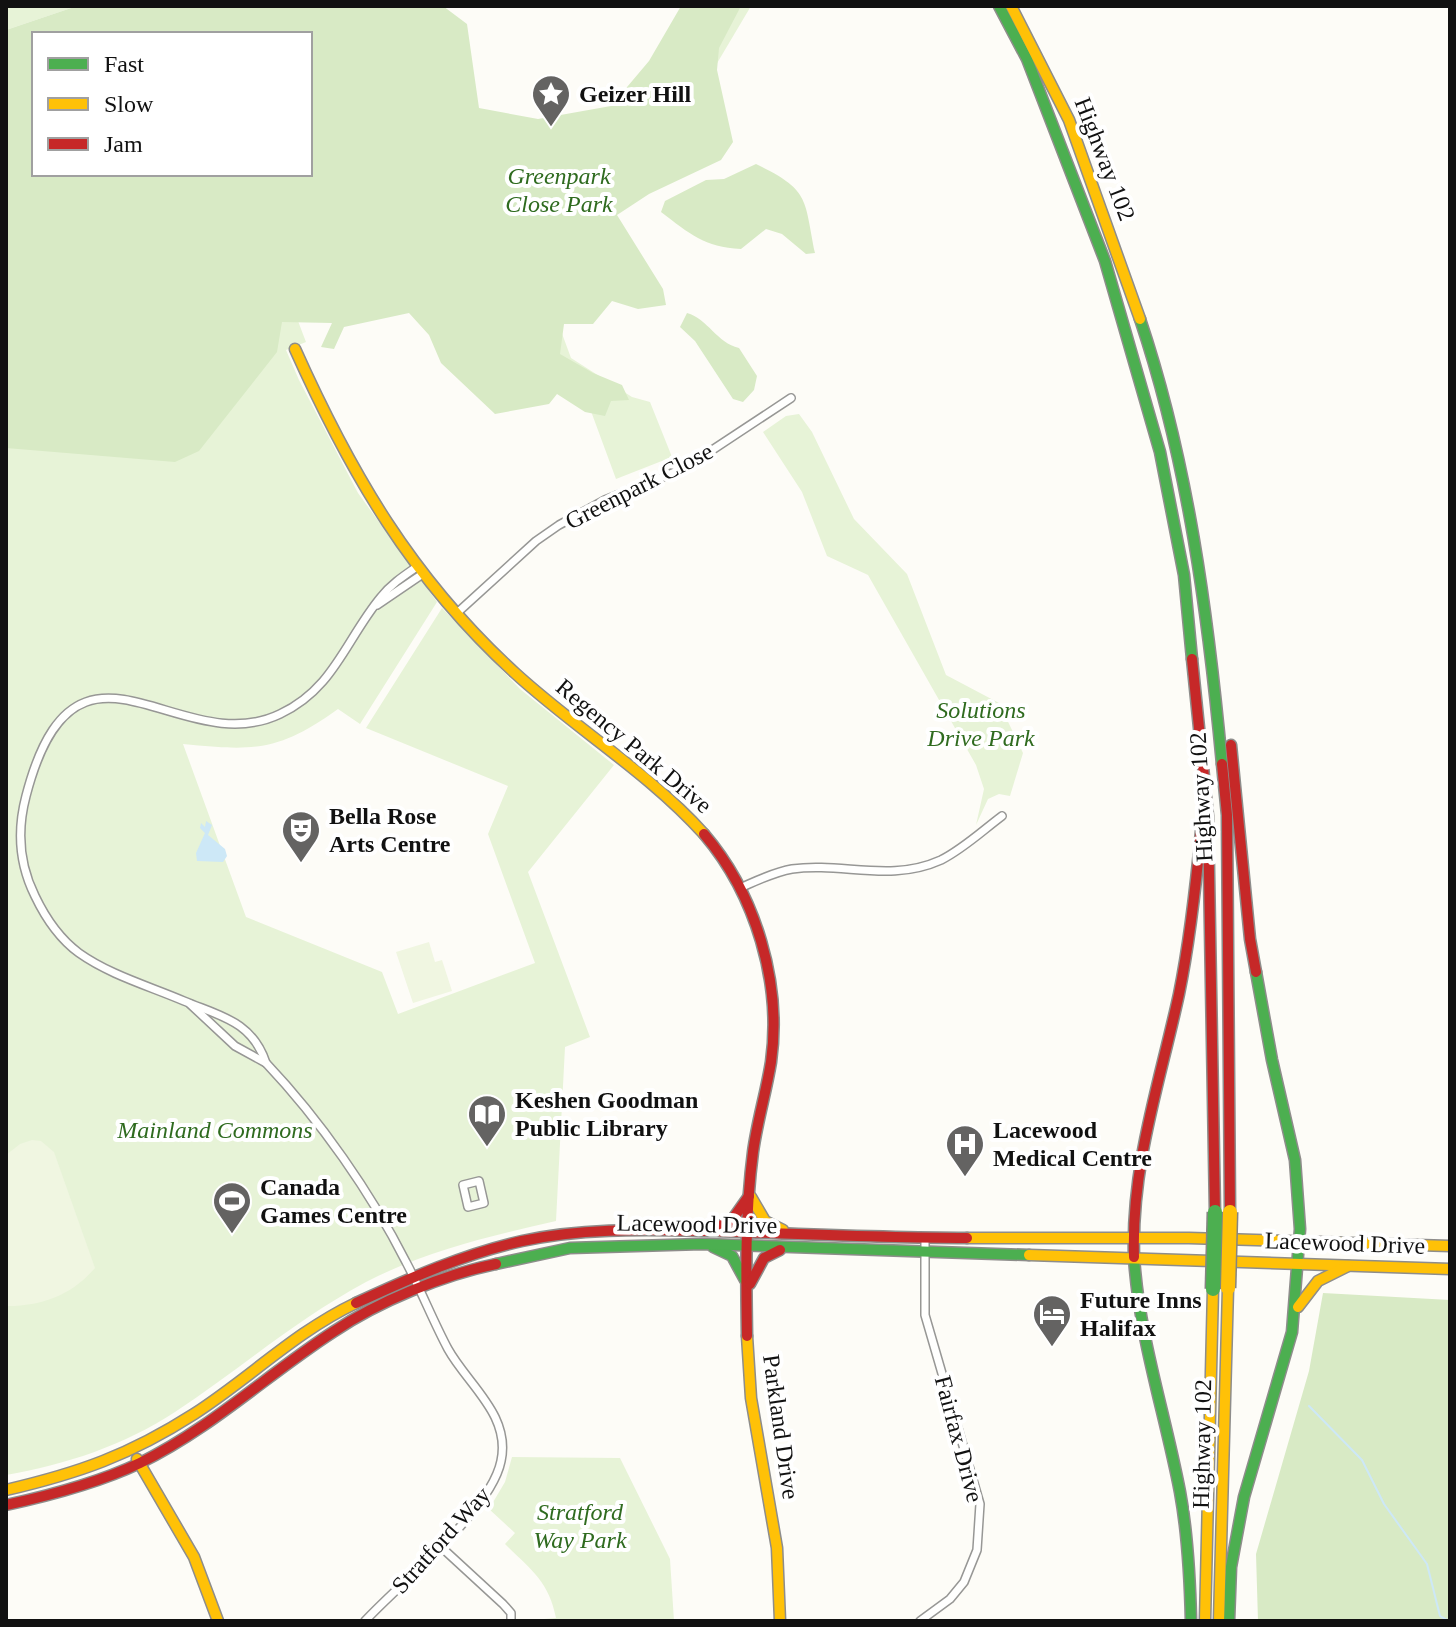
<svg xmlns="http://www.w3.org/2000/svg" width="1456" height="1627" viewBox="0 0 1456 1627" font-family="'Times New Roman',serif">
<rect width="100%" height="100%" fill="#fdfcf7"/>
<g fill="#e7f3d7">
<polygon points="6,6 77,6 6,30"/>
<polygon points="708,6 751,6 678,129 718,154 608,196 557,320 571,358 632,397 650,402 672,457 616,479 578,376 554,384 513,270 536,261 498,159 594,131 617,122 651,101"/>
<path d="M242 174 306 342 286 350 299 380 358 493 437 602 360 724 338 709C278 752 254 751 183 744L246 917 382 972 398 1014 535 963 488 834 508 786 366 728 442 608 520 689 614 765 528 872 590 1037 565 1047 556 1221C491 1236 426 1251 366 1282 297 1319 240 1369 175 1412 125 1445 65 1465 6 1475V187Z"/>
<polygon points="799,414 812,432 854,519 907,574 946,675 999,703 1023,753 1010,796 999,794 988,799 976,825 984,789 976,765 868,575 827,556 802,492 763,432 786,416"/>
<path d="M512 1457 620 1458 670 1559 674 1621H519L556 1618C549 1581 530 1569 505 1544L515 1533 489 1509 505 1482Z"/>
</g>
<g fill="#d8eac5" fill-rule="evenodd">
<path d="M77 6H443L467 24 479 108 538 119 611 106 649 61 681 6H741L719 48 717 70 733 142 721 160 649 194 617 215 663 289 666 305 638 309 612 301 593 324H564L560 354 593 373 622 385 629 400 611 401 605 416 585 412 557 394 549 404 495 414 441 363 429 335 409 313 344 327 334 349 321 347 332 323 282 322 277 352 199 451 175 462 6 448V30ZM34 34H310V174H34Z"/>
<path d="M756 164C810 190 804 198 815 253L806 254 782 234 766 229 741 249C704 247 690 234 661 212L665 201 706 180 724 179Z"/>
<path d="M687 313C708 319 717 343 739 348L757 376 754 390 743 402 733 399 695 341 680 327Z"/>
<polygon points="1323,1293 1450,1300 1450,1621 1258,1621 1256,1554 1309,1371"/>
</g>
<g fill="#f0f6e1">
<polygon points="429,942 435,962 442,960 452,991 413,1003 396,952"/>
<path d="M32 1140 41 1141 54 1152 95 1268C72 1295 42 1306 8 1306L6 1305V1155L20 1144Z"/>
</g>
<polygon fill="#cde8f7" points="206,821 212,825 208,835 225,849 227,856 223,862 197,861 196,853 205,833 200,828 201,823 205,827"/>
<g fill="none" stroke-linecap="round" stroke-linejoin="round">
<polyline stroke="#cde8f7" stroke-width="2" points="1309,1406 1362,1460 1384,1504 1427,1564 1440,1616 1449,1621"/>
<g stroke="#979795" stroke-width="10">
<g id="street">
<polyline points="377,605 424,573"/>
<polyline points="457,613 536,541 559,525 605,500 685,468 791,398"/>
<path d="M740 888C756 881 774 872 792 869 843 862 890 883 941 860 963 849 982 831 1002 816"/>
<polyline points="190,1004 235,1046 266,1063"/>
<polygon points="479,1181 484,1203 468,1207 463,1185"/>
<polyline points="440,1546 503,1604 511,1613 511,1621"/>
<path d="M365 1621C402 1581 491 1511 501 1461 511 1415 468 1385 448 1349 433 1321 421 1290 406 1262 371 1193 320 1120 266 1063 252 1021 220 1016 184 1001 149 986 110 975 79 953 60 939 45 917 35 896 19 864 17 830 26 796 76 604 178 763 280 714 334 689 346 639 381 597 391 584 405 575 418 566"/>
<polyline points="920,1621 950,1599 964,1582 977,1550 980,1504 925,1315 925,1237"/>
</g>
</g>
<g stroke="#8e8d8b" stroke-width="13">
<g id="fast">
<polyline points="999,6 1027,59 1105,261 1160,452 1184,575 1192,659"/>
<path d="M1140 319C1188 462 1208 614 1222 764"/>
<polyline points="713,1247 732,1256 745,1280"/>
<path d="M1134 1257C1139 1337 1165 1413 1180 1492 1188 1535 1190 1578 1191 1621"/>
<polyline points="496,1264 570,1248 702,1244 1029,1255"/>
<polyline points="1229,1621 1231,1567 1244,1497 1292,1332 1300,1229 1295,1160 1272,1060 1256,972"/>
</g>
</g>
<g stroke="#8e8d8b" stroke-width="13">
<g id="slow">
<polyline points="1011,6 1069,120 1140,319"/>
<path d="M295 349C351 474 412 579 515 673 576 729 648 772 704 834"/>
<polyline points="751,1197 765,1221 783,1230"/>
<polyline points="967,1238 1189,1238 1450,1246"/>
<polyline points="1029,1255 1450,1269"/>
<polyline points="1298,1307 1318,1281 1348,1266"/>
<polyline points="747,1336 751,1398 777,1548 780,1621"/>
<polyline points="137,1459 194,1557 218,1621"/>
<path d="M6 1490C79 1473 130 1455 194 1414 250 1378 295 1332 356 1303"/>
<polyline points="1205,1621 1213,1289"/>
<polyline points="1219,1621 1228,1288"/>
</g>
</g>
<g stroke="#8e8d8b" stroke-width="13">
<g id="jam">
<polyline points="1192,659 1208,816 1215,1212"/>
<polyline points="1231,745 1250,939 1256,972"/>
<polyline points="1222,764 1227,815 1230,1212"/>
<path d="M704 834C756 895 782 983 771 1062 766 1093 757 1122 753 1152 745 1213 746 1275 747 1336"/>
<polyline points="716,1228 732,1220 749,1196"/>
<path d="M1134 1257C1131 1165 1160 1082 1179 994 1190 940 1196 885 1201 831"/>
<polyline points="750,1284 764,1258 780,1250"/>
<path d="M356 1303C410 1278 464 1254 522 1241 586 1227 652 1230 717 1231 800 1234 884 1238 967 1238"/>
<path d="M6 1505C52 1495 98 1483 140 1463 210 1429 268 1374 333 1332 379 1301 443 1275 496 1264"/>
</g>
</g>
<use href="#street" stroke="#fffffe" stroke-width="7"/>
<use href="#fast" stroke="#4caf50" stroke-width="10"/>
<use href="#slow" stroke="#ffc107" stroke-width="10"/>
<use href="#jam" stroke="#c62828" stroke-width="10"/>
<g stroke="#858482" stroke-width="17" stroke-linecap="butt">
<polyline id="fast-bridge" points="1213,1289 1215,1212"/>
</g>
<g stroke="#858482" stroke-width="17" stroke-linecap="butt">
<polyline id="slow-bridge" points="1228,1288 1230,1212"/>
</g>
<use href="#fast-bridge" stroke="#4caf50" stroke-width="14"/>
<use href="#slow-bridge" stroke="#ffc107" stroke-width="14"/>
</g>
<defs>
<g id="sight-pin" transform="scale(2)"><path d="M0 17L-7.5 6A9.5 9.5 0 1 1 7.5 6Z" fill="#646362" stroke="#fff"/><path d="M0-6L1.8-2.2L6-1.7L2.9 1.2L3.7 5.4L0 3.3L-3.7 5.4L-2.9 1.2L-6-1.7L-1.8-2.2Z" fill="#fff"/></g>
<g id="theatre-pin" transform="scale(2)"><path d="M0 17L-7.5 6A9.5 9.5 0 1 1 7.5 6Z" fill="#646362" stroke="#fff"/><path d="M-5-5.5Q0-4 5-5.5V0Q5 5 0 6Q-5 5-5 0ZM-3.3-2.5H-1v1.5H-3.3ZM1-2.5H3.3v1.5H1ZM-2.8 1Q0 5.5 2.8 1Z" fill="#fff"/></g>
<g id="library-pin" transform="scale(2)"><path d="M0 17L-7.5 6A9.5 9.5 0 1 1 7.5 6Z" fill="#646362" stroke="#fff"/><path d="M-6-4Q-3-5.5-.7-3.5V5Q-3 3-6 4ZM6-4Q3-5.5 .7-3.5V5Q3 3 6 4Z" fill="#fff"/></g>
<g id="hospital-pin" transform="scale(2)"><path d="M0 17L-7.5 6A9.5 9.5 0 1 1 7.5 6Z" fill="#646362" stroke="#fff"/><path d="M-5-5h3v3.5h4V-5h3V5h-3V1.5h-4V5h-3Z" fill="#fff"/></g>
<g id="stadium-pin" transform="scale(2)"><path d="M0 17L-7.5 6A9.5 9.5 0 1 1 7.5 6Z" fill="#646362" stroke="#fff"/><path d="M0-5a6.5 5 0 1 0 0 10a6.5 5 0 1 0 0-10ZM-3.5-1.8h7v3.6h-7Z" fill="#fff"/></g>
<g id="hotel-pin" transform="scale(2)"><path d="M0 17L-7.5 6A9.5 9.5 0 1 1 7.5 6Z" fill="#646362" stroke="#fff"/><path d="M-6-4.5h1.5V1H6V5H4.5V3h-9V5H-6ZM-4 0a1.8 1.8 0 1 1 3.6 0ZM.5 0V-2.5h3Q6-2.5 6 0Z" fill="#fff"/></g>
</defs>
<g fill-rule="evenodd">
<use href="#sight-pin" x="551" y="94"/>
<use href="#theatre-pin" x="301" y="830"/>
<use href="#library-pin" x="487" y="1114"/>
<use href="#hospital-pin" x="965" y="1144"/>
<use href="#stadium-pin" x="232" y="1201"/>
<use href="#hotel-pin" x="1052" y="1314"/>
</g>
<g text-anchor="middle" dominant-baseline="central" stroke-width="8" stroke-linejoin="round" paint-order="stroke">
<g font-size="24" font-weight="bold" fill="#111" stroke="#fff" text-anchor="start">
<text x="579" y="94">Geizer Hill</text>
<text x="329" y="816">Bella Rose<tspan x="329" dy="28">Arts Centre</tspan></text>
<text x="515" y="1100">Keshen Goodman<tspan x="515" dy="28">Public Library</tspan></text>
<text x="993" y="1130">Lacewood<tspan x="993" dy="28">Medical Centre</tspan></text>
<text x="260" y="1187">Canada<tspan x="260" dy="28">Games Centre</tspan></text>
<text x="1080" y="1300">Future Inns<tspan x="1080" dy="28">Halifax</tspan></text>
</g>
<g font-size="24" fill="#111" stroke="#fff">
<text transform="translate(1105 159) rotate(69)">Highway 102</text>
<text transform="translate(639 486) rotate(-27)">Greenpark Close</text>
<text transform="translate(634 746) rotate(40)">Regency Park Drive</text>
<text transform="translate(1201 797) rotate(-93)">Highway 102</text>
<text transform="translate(697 1224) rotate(1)">Lacewood Drive</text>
<text transform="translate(1345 1243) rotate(2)">Lacewood Drive</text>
<text transform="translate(781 1427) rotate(82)">Parkland Drive</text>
<text transform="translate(959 1439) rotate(75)">Fairfax Drive</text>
<text transform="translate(1202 1444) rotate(-89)">Highway 102</text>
<text transform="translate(441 1540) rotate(-48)">Stratford Way</text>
</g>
<g font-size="24" font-style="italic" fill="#2f6b1f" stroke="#fff">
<text x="559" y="176">Greenpark<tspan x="559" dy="28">Close Park</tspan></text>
<text x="981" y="710">Solutions<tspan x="981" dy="28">Drive Park</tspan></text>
<text x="215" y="1130">Mainland Commons</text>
<text x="580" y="1512">Stratford<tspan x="580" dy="28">Way Park</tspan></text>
</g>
</g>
<rect width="1456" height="1627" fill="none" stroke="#111111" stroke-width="16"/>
<rect x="32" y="32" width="280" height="144" fill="#ffffff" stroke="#a0a0a0" stroke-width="2"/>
<rect x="48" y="58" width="40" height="12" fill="#4caf50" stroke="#a0a0a0" stroke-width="2"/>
<text x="104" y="72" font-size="24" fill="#111111">Fast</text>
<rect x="48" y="98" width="40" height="12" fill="#ffc107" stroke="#a0a0a0" stroke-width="2"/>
<text x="104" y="112" font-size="24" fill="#111111">Slow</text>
<rect x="48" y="138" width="40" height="12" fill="#c62828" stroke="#a0a0a0" stroke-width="2"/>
<text x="104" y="152" font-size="24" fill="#111111">Jam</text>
</svg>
